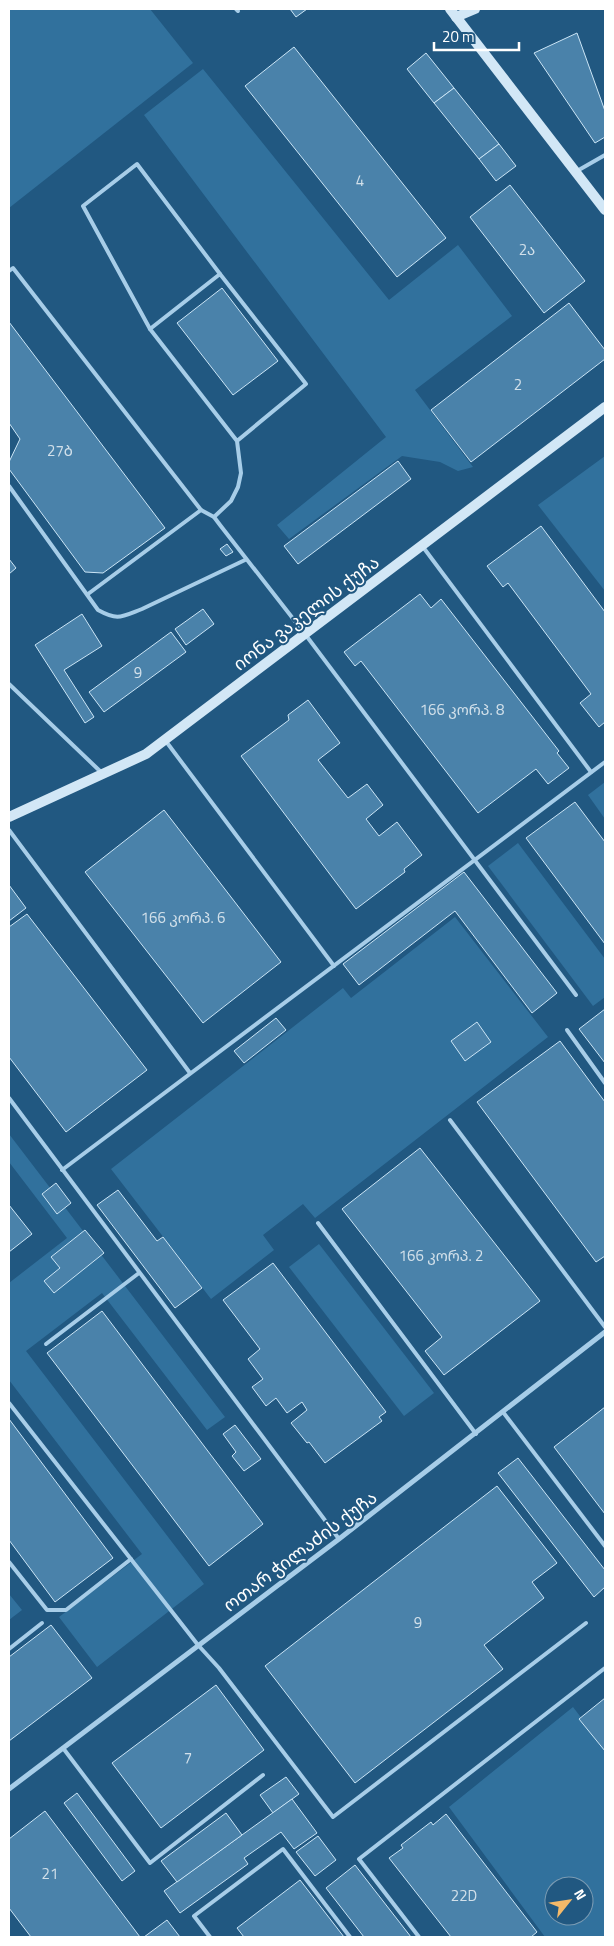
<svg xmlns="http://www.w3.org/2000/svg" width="614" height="1946" viewBox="0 0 614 1946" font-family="'Titillium Web','Noto Sans Georgian',sans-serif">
<rect width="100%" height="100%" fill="#215881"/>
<g fill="#31719d" fill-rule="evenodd">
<polygon points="9,9 150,9 193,63 9,208"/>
<polygon points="203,69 389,300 458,245 512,316 415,390 473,467 458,471 440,462 402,456 289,539 277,525 386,437 144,115"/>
<polygon points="605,456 605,591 538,505"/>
<polygon points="605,782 605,819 588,795"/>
<polygon points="518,843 605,959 605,997 593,1006 488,866"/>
<polygon points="455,917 548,1037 315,1218 303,1204 263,1235 274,1250 211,1299 111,1169 343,988 351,998"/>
<polygon points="9,1134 225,1417 207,1430 102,1293 26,1351 204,1584 97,1667 59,1617 142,1554 9,1380 9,1283 67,1238 9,1162"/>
<polygon points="319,1244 434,1393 404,1416 289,1267"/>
<polygon points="9,1594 22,1610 9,1620"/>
<path d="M573 1707 605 1749V1937H545L449 1807ZM554 1886H584V1916H554Z"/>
</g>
<g fill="#4a82aa" stroke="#cbe5f6">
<polygon points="290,9 307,9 296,17"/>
<polygon points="577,33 605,111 605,137 595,143 534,53"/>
<polygon points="294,47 446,238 397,277 245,86"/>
<polygon points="426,53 454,88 434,103 407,69"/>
<polygon points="454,88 499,144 479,159 434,103"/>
<polygon points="499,144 516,166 496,181 479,159"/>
<polygon points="510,185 585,281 544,313 470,217"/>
<polygon points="222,288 278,361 233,395 177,323"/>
<polygon points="569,303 605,350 605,359 471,462 431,410"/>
<polygon points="9,322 165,528 103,573 85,572 9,469 9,462 20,439 9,423"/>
<polygon points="398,461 411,479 298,564 284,546"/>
<polygon points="541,526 605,612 605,722 599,727 580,703 591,694 508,583 503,587 487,566"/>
<polygon points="227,544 233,552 226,556 220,549"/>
<polygon points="9,559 16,568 9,574"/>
<polygon points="420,594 431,608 441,599 559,751 557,753 569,768 548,784 536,769 478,813 361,661 355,666 344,652"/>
<polygon points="203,609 214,624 186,645 175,629"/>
<polygon points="82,614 102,646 64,670 94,717 85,723 35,645"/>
<polygon points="171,632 186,652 104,712 89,692"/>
<polygon points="308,700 340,743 318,760 348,798 367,784 383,805 366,819 379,836 397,822 422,855 404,869 405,872 356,909 241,756 289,720 288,715"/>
<polygon points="575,802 605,842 605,944 526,838"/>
<polygon points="164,810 281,962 203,1023 85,872"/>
<polygon points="464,872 557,993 532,1013 455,911 359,985 343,964"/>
<polygon points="9,885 26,908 9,921"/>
<polygon points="27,914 147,1070 66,1132 9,1057 9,927"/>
<polygon points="605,1009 605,1063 579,1029"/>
<polygon points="276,1018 286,1030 244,1063 234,1051"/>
<polygon points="477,1022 491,1042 465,1061 451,1041"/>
<polygon points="560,1041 605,1102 605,1256 596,1262 477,1102"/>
<polygon points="420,1148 540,1301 444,1375 425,1351 442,1337 342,1209"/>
<polygon points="56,1183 71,1203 57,1214 42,1194"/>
<polygon points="118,1190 157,1241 163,1237 202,1288 175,1308 97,1205"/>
<polygon points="9,1205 32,1234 9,1252"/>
<polygon points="85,1230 104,1253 54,1293 44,1281 60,1268 51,1257"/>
<polygon points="273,1263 386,1412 379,1417 382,1421 325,1463 309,1442 307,1443 291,1423 307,1410 302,1402 287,1413 276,1398 266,1406 252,1387 263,1379 248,1359 260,1349 223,1300"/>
<polygon points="102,1311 263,1524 209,1566 47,1353"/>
<polygon points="605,1407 605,1514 554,1447"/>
<polygon points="9,1419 113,1558 55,1602 9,1540"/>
<polygon points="235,1425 261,1459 244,1471 232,1456 236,1452 223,1434"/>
<polygon points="518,1458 605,1570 605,1587 594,1597 498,1473"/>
<polygon points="497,1486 557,1563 532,1582 544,1598 484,1645 503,1669 355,1783 265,1666"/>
<polygon points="51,1625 92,1678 9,1741 9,1657"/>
<polygon points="216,1685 264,1750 161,1828 112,1763"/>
<polygon points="605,1698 605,1751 579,1719"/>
<polygon points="286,1777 299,1794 273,1813 260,1795"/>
<polygon points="77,1793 135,1871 122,1881 64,1803"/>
<polygon points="292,1799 317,1833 294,1849 281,1832 244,1858 248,1864 180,1913 164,1891"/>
<polygon points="45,1811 140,1937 31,1937 9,1908 9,1839"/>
<polygon points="226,1813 242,1835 177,1882 161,1861"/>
<polygon points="446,1814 537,1932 531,1937 451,1937 389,1858 403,1848 401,1845 431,1822 433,1825"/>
<polygon points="318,1836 336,1860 315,1876 296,1852"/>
<polygon points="355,1865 411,1937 364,1937 326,1888"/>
<polygon points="300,1880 344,1937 244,1937 237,1928"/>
<polygon points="167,1920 180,1937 144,1937"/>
</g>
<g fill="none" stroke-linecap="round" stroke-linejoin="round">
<g stroke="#a7cde8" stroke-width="4">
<polyline points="236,9 238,11"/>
<polyline points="577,171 605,155"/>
<polyline points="9,271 13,268 201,510 214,517 220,525 305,634 576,995"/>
<polyline points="150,329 83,206 137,164 220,274"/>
<path d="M9 486 98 610C118 621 121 617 142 609L245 560"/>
<polyline points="214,517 231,501 238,487 241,473 237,441 150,329 220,274 306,384 237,441"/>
<polyline points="423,547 591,772"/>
<polyline points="88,594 201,510"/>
<polyline points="9,684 102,773"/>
<polyline points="165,740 334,966"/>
<polyline points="9,830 190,1073"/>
<polyline points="567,1030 605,1083"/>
<polyline points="9,1098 339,1539"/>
<polyline points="450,1120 605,1327"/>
<polyline points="62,1170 605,762"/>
<polyline points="318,1223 476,1434"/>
<polyline points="46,1344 139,1273"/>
<polyline points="9,1403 198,1645 219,1668 333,1817 586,1623"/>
<polyline points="503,1412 605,1546"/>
<polyline points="9,1562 47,1610 66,1610 131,1559"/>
<polyline points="9,1649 42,1623"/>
<polyline points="63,1748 150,1863 263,1775"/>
<polyline points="210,1937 194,1916 283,1849 350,1937"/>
<polyline points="419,1937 359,1859 605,1668"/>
</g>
<polyline stroke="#a7cde8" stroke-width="5" points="9,1789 339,1539 605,1332"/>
<g stroke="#d2e7f6" stroke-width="10">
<polyline points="450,9 605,210"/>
<polyline points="456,17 475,9"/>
<polyline points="9,817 146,754 605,407"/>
</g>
</g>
<g text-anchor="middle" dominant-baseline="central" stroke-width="4" stroke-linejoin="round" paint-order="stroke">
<g font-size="15" fill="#d2e0ea">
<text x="360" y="180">4</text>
<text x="527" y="249">2ა</text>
<text x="518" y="384">2</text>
<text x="60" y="450">27ბ</text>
<text x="138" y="672">9</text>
<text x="462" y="709">166 კორპ. 8</text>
<text x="183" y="917">166 კორპ. 6</text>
<text x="441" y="1255">166 კორპ. 2</text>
<text x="418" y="1622">9</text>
<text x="188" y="1757">7</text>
<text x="50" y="1873">21</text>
<text x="464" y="1895">22D</text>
</g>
<g font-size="18" fill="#fff" stroke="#215881">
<text transform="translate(306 613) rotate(-37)">იონა ვაკელის ქუჩა</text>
<text transform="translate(300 1551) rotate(-37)">ოთარ ჭილაძის ქუჩა</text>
</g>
</g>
<rect width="614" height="1946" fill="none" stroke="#ffffff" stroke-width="20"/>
<g transform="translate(569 1901) rotate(60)"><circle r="24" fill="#215881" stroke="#7a9bb3"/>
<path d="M0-4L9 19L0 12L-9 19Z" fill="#f4b969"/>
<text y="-8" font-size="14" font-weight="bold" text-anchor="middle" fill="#ffffff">N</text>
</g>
<path d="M434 42v8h85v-8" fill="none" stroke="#ffffff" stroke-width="2.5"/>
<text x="442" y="42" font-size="15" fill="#ffffff" stroke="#215881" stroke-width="4" paint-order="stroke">20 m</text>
</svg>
